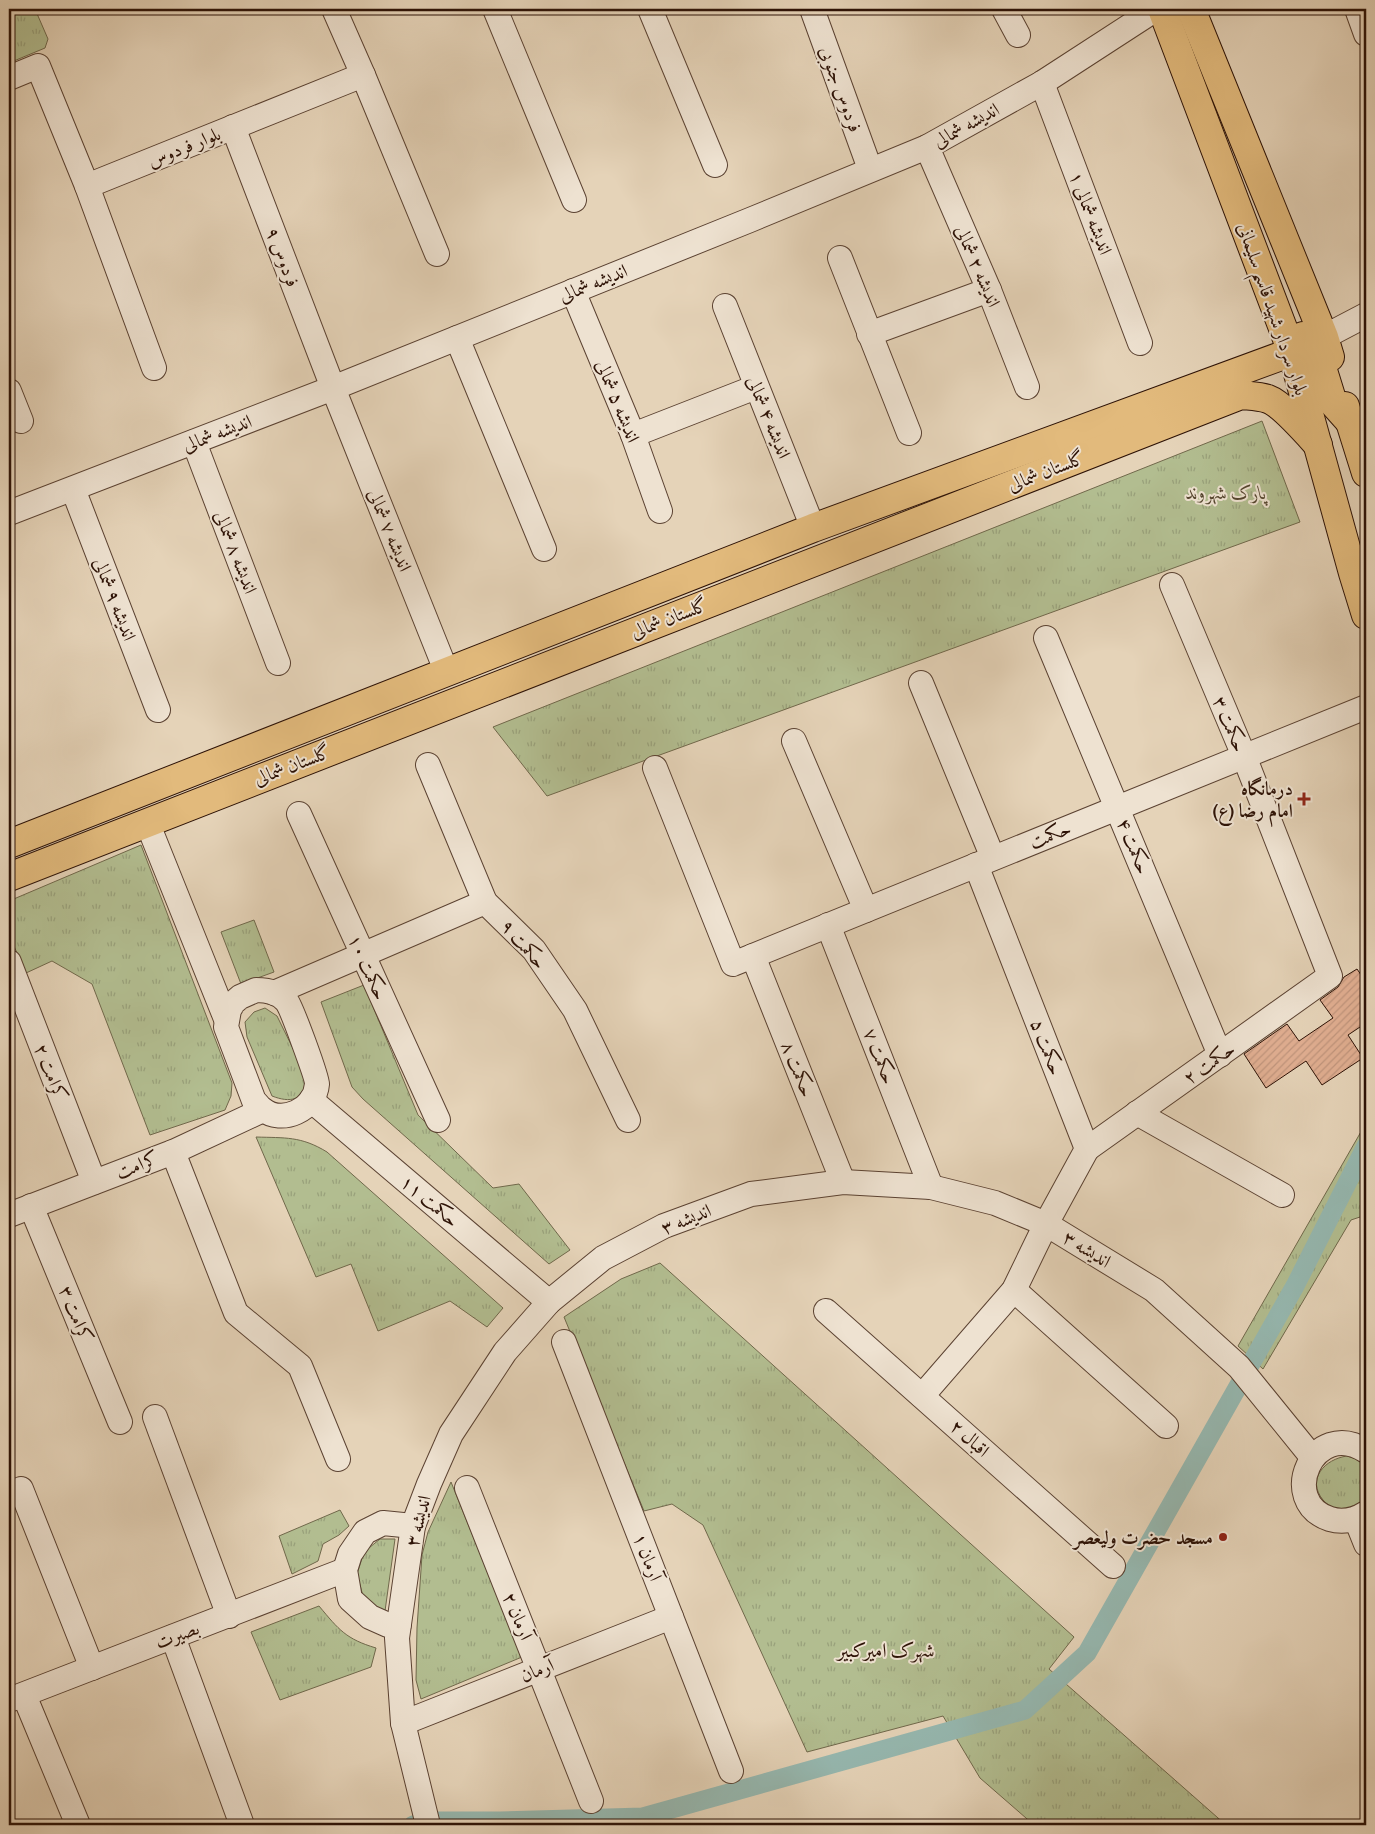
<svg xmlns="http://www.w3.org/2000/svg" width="1375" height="1834" viewBox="0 0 1375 1834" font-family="'EB Garamond',Amiri,serif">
<defs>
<pattern id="grass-tufts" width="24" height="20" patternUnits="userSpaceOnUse" patternTransform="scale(1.25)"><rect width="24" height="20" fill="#b2bd90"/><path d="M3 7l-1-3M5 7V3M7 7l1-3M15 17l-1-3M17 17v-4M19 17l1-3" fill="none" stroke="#99a17b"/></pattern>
<pattern id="building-hatch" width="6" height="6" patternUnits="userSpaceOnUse" patternTransform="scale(1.25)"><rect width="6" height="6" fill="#e0ae91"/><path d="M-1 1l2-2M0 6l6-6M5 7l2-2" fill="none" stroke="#c0957c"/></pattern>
</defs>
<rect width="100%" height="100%" fill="#e5d3b8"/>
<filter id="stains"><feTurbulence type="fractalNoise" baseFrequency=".004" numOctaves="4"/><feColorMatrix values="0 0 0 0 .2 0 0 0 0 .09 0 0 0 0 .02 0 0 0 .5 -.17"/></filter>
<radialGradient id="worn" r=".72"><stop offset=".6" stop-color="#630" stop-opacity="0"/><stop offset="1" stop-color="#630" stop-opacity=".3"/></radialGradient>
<g fill="url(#grass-tufts)" stroke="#70684b">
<polygon points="9,9 35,9 48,39 45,48 9,63"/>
<polygon points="1262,421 1300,522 547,796 493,727"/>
<polygon points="141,845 232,1083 231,1096 225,1110 150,1135 92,984 52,961 26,973 9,935 9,901"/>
<polygon points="254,920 274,972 241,984 221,932"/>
<polygon points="364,985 418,1115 493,1188 519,1184 570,1250 549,1264 363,1099 352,1087 321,1002"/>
<path d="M265 1008 277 1016 308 1079C304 1101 290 1103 272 1096L247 1037 245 1022 254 1012Z"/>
<polygon points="1366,1123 1366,1215 1351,1220 1263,1369 1238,1346"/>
<path d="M256 1137C285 1138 301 1136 327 1152L503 1308 487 1327 450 1301 378 1331 351 1264 316 1277Z"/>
<polygon points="660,1263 1074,1637 1049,1669 1226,1825 1034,1825 980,1778 943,1716 807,1752 703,1525 672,1504 644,1511 564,1317 621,1279"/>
<path d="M1347 1456 1357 1459 1366 1467V1502L1339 1511C1334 1508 1327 1505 1323 1500 1306 1479 1325 1459 1347 1456Z"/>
<polygon points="451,1482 522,1657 421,1699 416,1680 417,1628 422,1555 428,1532"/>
<polygon points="340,1510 349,1526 339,1535 323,1544 318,1561 292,1574 279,1536"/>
<polygon points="380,1539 395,1539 385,1611 372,1606 363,1596 357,1574 364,1552"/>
<path d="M319 1606C339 1630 346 1639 376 1648L371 1667 280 1700 251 1632Z"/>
</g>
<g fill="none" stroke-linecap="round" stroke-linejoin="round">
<polyline stroke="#96b8b0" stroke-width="19" points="413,1825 426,1821 500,1821 643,1817 1025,1710 1087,1653 1295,1286 1366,1146"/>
</g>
<polygon fill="url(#building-hatch)" stroke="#2d1206" points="1357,969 1366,982 1366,1023 1348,1035 1363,1058 1322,1085 1306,1061 1266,1088 1244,1054 1287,1024 1299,1041 1333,1018 1320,1000 1338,987 1344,977"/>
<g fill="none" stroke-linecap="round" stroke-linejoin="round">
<g stroke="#5b4232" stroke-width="26">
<g id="minor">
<polyline points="495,9 574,200"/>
<polyline points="650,9 715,165"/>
<polyline points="812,9 870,169"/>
<polyline points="1004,9 1018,35"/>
<polyline points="1357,9 1366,34"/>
<polyline points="363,75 437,254"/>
<polyline points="9,78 38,66 87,186 154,368"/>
<polyline points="1042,83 1140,343"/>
<polyline points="233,127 333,388 447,673"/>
<polyline points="927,147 989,290 1027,387"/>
<polyline points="87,186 363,75 334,9"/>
<polyline points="840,258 909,433"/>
<polyline points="573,291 633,435 660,511"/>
<polyline points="725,306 813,528"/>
<polyline points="869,334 989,290"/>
<polyline points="1324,337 1366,315"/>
<polyline points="457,338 544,549"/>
<polyline points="9,391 21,421"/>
<polyline points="633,435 756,387"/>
<polyline points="194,442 278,663"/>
<polyline points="73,489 158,710"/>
<polyline points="9,513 333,388 750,220 927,147 1042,83 1156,9"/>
<polyline points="1046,638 1220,1055"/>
<polyline points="921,683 993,858"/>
<polyline points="794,741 866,910"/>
<polyline points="428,765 485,902 534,950 575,1010 628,1120"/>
<polyline points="655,768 733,964 1366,707"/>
<polyline points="299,814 438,1120"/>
<polyline points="147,822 226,1019"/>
<polyline points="828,925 931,1187"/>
<polyline points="753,956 843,1182"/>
<polyline points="9,962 94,1182"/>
<path d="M256 990C268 990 280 993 287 1002 292 1009 317 1077 317 1084 315 1110 282 1125 262 1109 259 1107 257 1103 254 1101L226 1027 229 1010 233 1003 240 997Z"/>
<polyline points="274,993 485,902"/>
<polyline points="311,1100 549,1302"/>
<polyline points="1137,1113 1282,1195"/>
<polyline points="1087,1149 1330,976 1244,756 1172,585"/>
<polyline points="173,1152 236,1313 300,1366 338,1459"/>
<polyline points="31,1206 120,1422"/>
<polyline points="9,1215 173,1152 263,1110"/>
<polyline points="1014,1290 1166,1426"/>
<polyline points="826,1311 1113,1566"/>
<polyline points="564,1342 731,1771"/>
<polyline points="922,1396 1014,1290 1046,1224 1087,1149 976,865"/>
<polyline points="155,1417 229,1616"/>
<path d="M1366 1451C1313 1417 1277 1502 1330 1519 1343 1523 1355 1520 1366 1513"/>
<polyline points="467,1488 591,1801"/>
<polyline points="21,1489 92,1668"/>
<polyline points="1356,1519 1366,1544"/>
<polyline points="399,1624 388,1625 370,1617 350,1599 345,1570 350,1554 365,1532 383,1523 413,1526"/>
<polyline points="173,1637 242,1825"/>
<polyline points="24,1695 78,1825"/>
<polyline points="9,1700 345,1570"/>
<polyline points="403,1723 671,1617"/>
<polyline points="428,1825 403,1723 397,1638 413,1526 429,1484 451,1434 505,1352 549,1302 603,1258 664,1226 751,1194 843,1182 931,1187 995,1203 1046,1224 1154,1290 1239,1367 1312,1457"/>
</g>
</g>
<g stroke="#2d1206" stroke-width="30">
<g id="major">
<polyline points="1162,9 1292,352 1353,573 1366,615"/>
<polyline points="1191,9 1324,337 1330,357"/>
<polyline points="1345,406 1366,473"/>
<polyline points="9,844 813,528 1292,352 1293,344 1295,339 1303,336 1310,339 1316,348 1333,403 1350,422"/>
<path d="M9 877 1241 395C1250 396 1259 396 1268 399 1282 404 1307 433 1318 445"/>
</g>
</g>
<use href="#minor" stroke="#eee2d1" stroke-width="24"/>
<use href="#major" stroke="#e2ba7c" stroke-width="28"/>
</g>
<g fill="#8f2418" stroke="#eee2d1" stroke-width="2">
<path d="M1301.5 791.5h5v5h5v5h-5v5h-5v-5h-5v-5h5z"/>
<circle cx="1223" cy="1537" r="5"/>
</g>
<g text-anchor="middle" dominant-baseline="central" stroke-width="4" stroke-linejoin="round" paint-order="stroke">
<g font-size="19" fill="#2d1206" stroke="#eee2d1">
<text transform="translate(841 89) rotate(70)">فردوس جنوبی</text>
<text transform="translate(966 125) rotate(-29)">اندیشه شمالی</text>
<text transform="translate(184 147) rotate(-22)">بلوار فردوس</text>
<text transform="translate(1091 213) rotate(69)">اندیشه شمالی ۱</text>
<text transform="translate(283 257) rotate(69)">فردوس ۹</text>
<text transform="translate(978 266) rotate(67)">اندیشه ۲ شمالی</text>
<text transform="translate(593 283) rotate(-22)">اندیشه شمالی</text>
<text transform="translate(1273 309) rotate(71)">بلوار سردار شهید قاسم سلیمانی</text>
<text transform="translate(618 401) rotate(68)">اندیشه ۵ شمالی</text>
<text transform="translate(769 417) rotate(68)">اندیشه ۴ شمالی</text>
<text transform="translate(217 433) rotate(-21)">اندیشه شمالی</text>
<text transform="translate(1046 471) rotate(-21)">گلستان شمالی</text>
<text transform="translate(390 530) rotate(68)">اندیشه ۷ شمالی</text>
<text transform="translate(236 552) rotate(69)">اندیشه ۸ شمالی</text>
<text transform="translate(115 599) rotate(69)">اندیشه ۹ شمالی</text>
<text transform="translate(669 618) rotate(-21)">گلستان شمالی</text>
<text transform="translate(1230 724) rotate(67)">حکمت ۳</text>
<text transform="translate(292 765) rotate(-21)">گلستان شمالی</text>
<text transform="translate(1050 835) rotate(-22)">حکمت</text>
<text transform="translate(1134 846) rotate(68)">حکمت ۴</text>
<text transform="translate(524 944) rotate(49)">حکمت ۹</text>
<text transform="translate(368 967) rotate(66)">حکمت ۱۰</text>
<text transform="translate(1047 1047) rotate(69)">حکمت ۵</text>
<text transform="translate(880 1056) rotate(69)">حکمت ۷</text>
<text transform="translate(1209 1063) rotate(-35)">حکمت ۲</text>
<text transform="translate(798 1069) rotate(68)">حکمت ۸</text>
<text transform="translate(51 1072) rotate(69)">کرامت ۲</text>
<text transform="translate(137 1165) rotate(-21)">کرامت</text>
<text transform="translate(430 1201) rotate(40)">حکمت ۱۱</text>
<text transform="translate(686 1219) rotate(-22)">اندیشه ۳</text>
<text transform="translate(1087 1249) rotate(32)">اندیشه ۳</text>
<text transform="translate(76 1314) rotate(68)">کرامت ۳</text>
<text transform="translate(970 1438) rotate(42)">اقبال ۲</text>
<text transform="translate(418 1521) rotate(-75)">اندیشه ۳</text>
<text transform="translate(648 1557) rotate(69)">آرمان ۱</text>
<text transform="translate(518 1616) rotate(68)">آرمان ۲</text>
<text transform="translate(177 1635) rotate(-21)">بصیرت</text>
<text transform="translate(537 1670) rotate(-22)">آرمان</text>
</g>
<g font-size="19" font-style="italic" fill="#55452f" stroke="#eee2d1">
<text x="1226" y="492">پارک شهروند</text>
</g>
<g font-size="19" font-weight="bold" fill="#2d1206" stroke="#eee2d1" text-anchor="end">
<text x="1293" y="788">درمانگاه<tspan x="1293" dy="22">امام رضا (ع)</tspan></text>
<text x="1213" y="1537">مسجد حضرت ولیعصر</text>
</g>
<g font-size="20" fill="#2d1206" stroke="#eee2d1">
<text x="886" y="1650">شهرک امیرکبیر</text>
</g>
</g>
<rect width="1375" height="1834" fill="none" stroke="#e5d3b8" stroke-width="30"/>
<rect x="10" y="10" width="1355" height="1814" fill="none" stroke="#2d1206" stroke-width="2.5"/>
<rect x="15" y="15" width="1345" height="1804" fill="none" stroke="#2d1206"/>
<rect width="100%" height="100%" filter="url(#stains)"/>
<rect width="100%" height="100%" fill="url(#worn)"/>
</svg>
